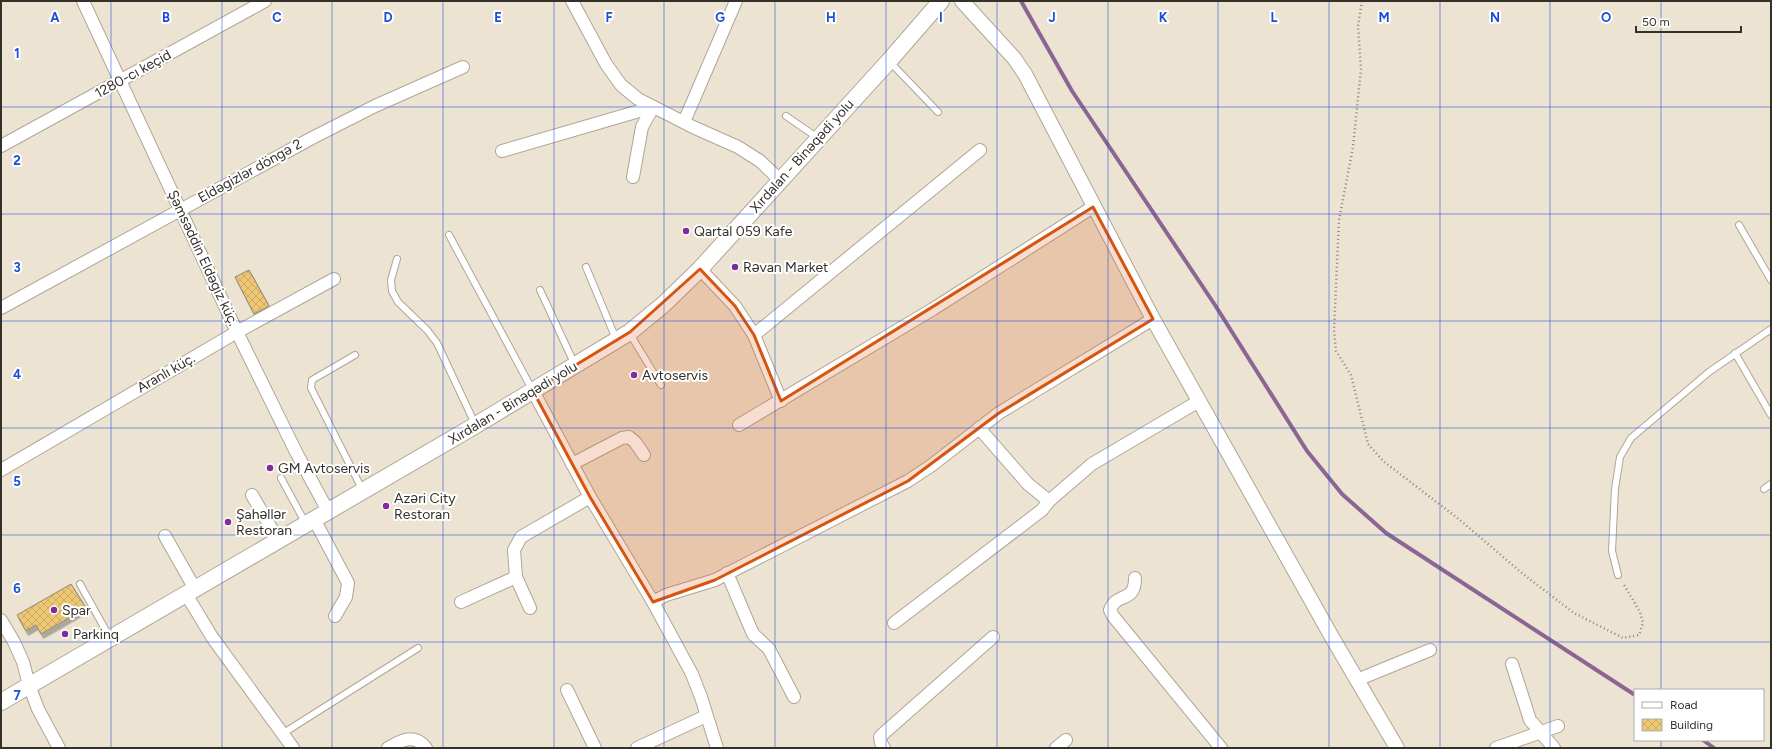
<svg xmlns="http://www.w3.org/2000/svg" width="1772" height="749" viewBox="0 0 1772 749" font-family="Figtree,sans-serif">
<defs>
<pattern id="building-cross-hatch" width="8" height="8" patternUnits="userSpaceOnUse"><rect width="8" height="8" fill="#eec775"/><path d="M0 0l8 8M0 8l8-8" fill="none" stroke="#cdab65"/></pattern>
<filter id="shadow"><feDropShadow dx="2.5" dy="4.5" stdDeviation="0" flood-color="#0004"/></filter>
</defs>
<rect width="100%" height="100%" fill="#ece3d2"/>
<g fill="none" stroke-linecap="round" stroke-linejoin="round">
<g stroke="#8b6692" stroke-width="4">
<polyline points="1021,1 1072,91 1215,305 1307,451 1342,494 1386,533 1635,695"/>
<polyline points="1703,740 1714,748"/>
</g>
</g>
<g fill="url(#building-cross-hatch)" stroke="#8e8676" filter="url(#shadow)">
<polygon points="249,270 269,306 254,314 235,277"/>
<polygon points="71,584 86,608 41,634 36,625 26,631 17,615"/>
</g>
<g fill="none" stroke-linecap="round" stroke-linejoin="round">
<g stroke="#afa696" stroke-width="8">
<g id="service">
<polyline points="889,61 938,112"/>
<polyline points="786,116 818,138"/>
<polyline points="1739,225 1771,280"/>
<polyline points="449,235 533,391"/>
<polyline points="397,259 391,280 392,291 398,302 427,330 437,343 475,424"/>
<polyline points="586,267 616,339"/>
<polyline points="540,290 575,365"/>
<polyline points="630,334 661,385"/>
<polyline points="1735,353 1771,415"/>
<polyline points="355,355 312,380 311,388 363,491"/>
<polyline points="281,478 306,524"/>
<polyline points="1764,489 1771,484"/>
<polyline points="1618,575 1612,551 1615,489 1620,457 1631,438 1709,372 1771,329"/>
<polyline points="80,584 110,638"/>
<polyline points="282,734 418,648"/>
</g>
</g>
<g stroke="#afa696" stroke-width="14">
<g id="minor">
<polyline points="83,1 237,332 296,452 328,511"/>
<polyline points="572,1 606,64 621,85 638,99 693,127 738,147 760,161 780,180"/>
<polyline points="684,122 736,1"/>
<polyline points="1,146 265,1"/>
<polyline points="502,151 653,107 642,127 633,177"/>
<polyline points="700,269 735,306 754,335 781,401"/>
<polyline points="1,308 312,138 375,106 463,67"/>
<polyline points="754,335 980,150"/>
<polyline points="533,391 590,497 653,602 692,674 701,697 717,748"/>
<polyline points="739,425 933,309 1093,207"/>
<polyline points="979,428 1028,484 1049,501"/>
<polyline points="572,464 622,438 629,437 635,442 644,455"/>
<polyline points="1,470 237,332 334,279"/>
<polyline points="252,495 278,540"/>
<polyline points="314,519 348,583 346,597 335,616"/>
<polyline points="165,536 195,589"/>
<polyline points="727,573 753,634 769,649 794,697"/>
<polyline points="516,577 530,608"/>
<path d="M1135 578C1135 604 1117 591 1110 610L1113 616 1221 748"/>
<polyline points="186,594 212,637 293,748"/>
<polyline points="461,602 516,577 514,550 521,537 590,497"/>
<polyline points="653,602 666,595 715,580 908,481 932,465 999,413 1153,319"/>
<polyline points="1,620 14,642 23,662 29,685 38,709 59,748"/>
<polyline points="894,623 1042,510 1049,501 1092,464 1199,401"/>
<polyline points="1512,664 1530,720 1554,748"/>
<polyline points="1357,680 1430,650"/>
<polyline points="567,690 595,748"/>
<path d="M388 748C401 740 415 733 426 748"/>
<polyline points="637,748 706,716"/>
<polyline points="884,748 881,743 880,737 884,733 993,637"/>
<polyline points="1056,748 1066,740"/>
<polyline points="1496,748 1558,726"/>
</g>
</g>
<g stroke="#afa696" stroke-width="16">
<polyline id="tertiary" points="962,1 1014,58 1025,74 1153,319 1333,639 1397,748"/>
</g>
<g stroke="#afa696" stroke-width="18">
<polyline id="secondary" points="1,702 476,425 630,332 664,304 700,269 889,61 941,1"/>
</g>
<polyline stroke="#8b867a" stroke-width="2.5" stroke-dasharray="1 3" stroke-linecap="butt" points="1362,1 1358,26 1361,69 1353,147 1339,220 1334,330 1336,351 1351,375 1368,444 1383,461 1460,520 1523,574 1574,613 1623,638 1639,635 1643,623 1640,612 1623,583"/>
<use href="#service" stroke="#fff" stroke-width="6"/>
<use href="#minor" stroke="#fff" stroke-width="12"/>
<use href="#tertiary" stroke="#fff" stroke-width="14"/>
<use href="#secondary" stroke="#fff" stroke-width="16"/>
</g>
<path fill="#d6550f" fill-opacity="0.2" stroke="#d6550f" stroke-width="3" stroke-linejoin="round" d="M1093 207 1153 319 999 413 908 481 715 580 653 602 590 497 533 391 630 332 700 269 735 306 754 335 781 401Z"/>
<path fill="none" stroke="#1d4ed8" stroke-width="1" stroke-opacity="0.55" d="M111 1V748M222 1V748M332 1V748M443 1V748M554 1V748M664 1V748M775 1V748M886 1V748M997 1V748M1108 1V748M1218 1V748M1329 1V748M1440 1V748M1550 1V748M1661 1V690M1 107H1771M1 214H1771M1 321H1771M1 428H1771M1 535H1771M1 642H1771M1661 740V748"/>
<g fill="#822c9a" stroke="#fff" stroke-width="1.5">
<circle cx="686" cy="231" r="4"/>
<circle cx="735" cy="267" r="4"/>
<circle cx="634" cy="375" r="4"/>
<circle cx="270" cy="468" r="4"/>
<circle cx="386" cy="506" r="4"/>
<circle cx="228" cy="522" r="4"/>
<circle cx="54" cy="610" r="4"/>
<circle cx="65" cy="634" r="4"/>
</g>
<g text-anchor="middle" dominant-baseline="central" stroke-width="4" stroke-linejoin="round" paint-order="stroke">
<g font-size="14" fill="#34312a" stroke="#fff">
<text transform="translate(133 74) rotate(-29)">1280-cı keçid</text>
<text transform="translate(802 156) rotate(-48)">Xırdalan - Binəqədi yolu</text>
<text transform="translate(250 171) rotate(-29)">Eldəgizlər döngə 2</text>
<text transform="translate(203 258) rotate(65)">Şəmsəddin Eldəgiz küç.</text>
<text transform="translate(166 373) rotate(-30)">Aranlı küç.</text>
<text transform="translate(513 403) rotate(-31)">Xırdalan - Binəqədi yolu</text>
</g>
<g font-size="14" fill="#34312a" stroke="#fff" text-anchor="start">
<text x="694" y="231">Qartal 059 Kafe</text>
<text x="743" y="267">Rəvan Market</text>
<text x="642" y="375">Avtoservis</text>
<text x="278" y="468">GM Avtoservis</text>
<text x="394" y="498">Azəri City<tspan x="394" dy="16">Restoran</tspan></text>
<text x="236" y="514">Şahəllər<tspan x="236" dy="16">Restoran</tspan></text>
<text x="62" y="610">Spar</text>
<text x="73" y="634">Parkinq</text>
</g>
</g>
<g font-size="13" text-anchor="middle" font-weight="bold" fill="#1d4ed8" stroke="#fff" stroke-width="4" stroke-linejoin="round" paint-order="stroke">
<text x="55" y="22">A</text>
<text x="166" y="22">B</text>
<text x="277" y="22">C</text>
<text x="388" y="22">D</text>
<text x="498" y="22">E</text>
<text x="609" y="22">F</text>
<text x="720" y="22">G</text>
<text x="831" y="22">H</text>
<text x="941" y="22">I</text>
<text x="1052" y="22">J</text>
<text x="1163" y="22">K</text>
<text x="1274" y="22">L</text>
<text x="1384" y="22">M</text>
<text x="1495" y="22">N</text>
<text x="1606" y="22">O</text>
<text x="17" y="58">1</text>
<text x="17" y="165">2</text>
<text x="17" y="272">3</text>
<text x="17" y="379">4</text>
<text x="17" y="486">5</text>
<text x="17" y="593">6</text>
<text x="17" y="700">7</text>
</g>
<rect width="1772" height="749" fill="none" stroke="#34312a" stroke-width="4"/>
<rect x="1634" y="689" width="130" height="52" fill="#ffffff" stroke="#aeadaa"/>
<rect x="1642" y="702" width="20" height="6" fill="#ffffff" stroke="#aeadaa"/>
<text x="1670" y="709" font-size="12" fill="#34312a">Road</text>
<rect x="1642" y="719" width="20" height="12" fill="url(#building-cross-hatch)" stroke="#aeadaa"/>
<text x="1670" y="729" font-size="12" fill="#34312a">Building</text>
<path d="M1636 26v6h105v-6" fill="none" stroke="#34312a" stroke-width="2"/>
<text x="1642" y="26" font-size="12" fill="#34312a" stroke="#ffffff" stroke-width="3" paint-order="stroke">50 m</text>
</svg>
